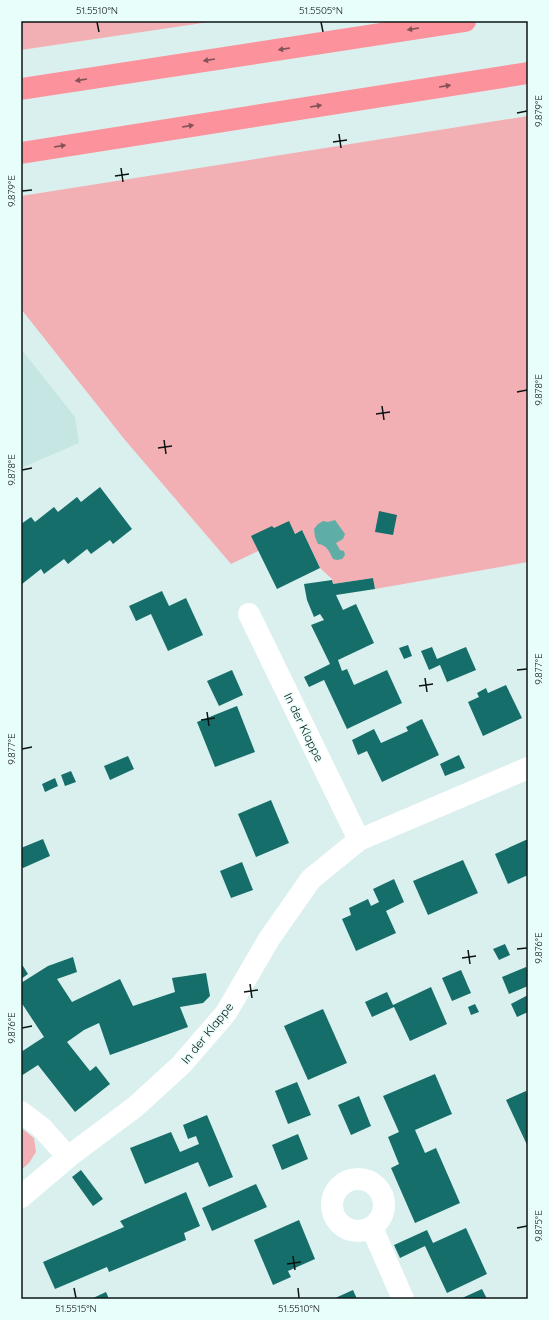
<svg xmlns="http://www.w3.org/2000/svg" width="549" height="1320" viewBox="0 0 549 1320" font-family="Quicksand,sans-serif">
<rect width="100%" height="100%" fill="#daf0ee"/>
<polygon fill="#c6e6e3" points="21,349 75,417 79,443 21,468"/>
<g fill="#f3b0b4">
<polygon points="21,21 216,21 21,50"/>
<polygon points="528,116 528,562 375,589 373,578 333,584 332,579 320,568 302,530 231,564 125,440 21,309 21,196"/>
<polygon points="21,1128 34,1138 36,1152 29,1163 21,1170"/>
</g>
<path fill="#5eada7" d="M335 520 345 534 343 539 336 543 340 550 344 551 345 555 342 559 337 560 333 559C329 551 327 545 318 544L315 537 314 529 318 524 323 521 328 522Z"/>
<g fill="#156e69">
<polygon points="100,487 132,529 113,544 110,540 91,554 87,549 68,564 64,559 44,574 41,569 22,584 21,524 31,517 35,522 54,507 58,512 77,497 81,502"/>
<polygon points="379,511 397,515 393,535 375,532"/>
<polygon points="289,521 295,534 302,530 320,568 277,589 251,536 272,526 274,528"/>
<polygon points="373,578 375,589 336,595 343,610 356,604 374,643 338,660 342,671 347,669 354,685 387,670 402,703 347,729 324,680 309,687 304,677 330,664 311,625 324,620 320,614 314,617 307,600 304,584 332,580 333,584"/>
<polygon points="162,591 169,606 186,598 203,635 168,651 151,614 136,621 129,606"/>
<polygon points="408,645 412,656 404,659 399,648"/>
<polygon points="432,647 437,659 466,647 476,670 447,682 440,665 429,670 421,651"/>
<polygon points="232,670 243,695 219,706 207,681"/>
<polygon points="506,685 522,718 483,736 468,702 479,697 477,693 486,688 488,693"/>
<polygon points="237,706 255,752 215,767 197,722"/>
<polygon points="422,719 439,755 382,782 367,751 358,755 352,740 374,729 381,743 408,731 406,727"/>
<polygon points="459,755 465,768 445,776 440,764"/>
<polygon points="128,756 134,769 110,780 104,766"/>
<polygon points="71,771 76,782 65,786 61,775"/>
<polygon points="55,778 58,786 45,792 42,784"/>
<polygon points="271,800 289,843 256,857 238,814"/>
<polygon points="43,839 50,856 23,868 21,865 21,848"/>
<polygon points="528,839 528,875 508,884 495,854"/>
<polygon points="463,860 478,893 428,915 413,881"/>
<polygon points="242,862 253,890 231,898 220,871"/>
<polygon points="394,879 404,902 386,911 396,933 356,951 342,919 351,915 349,908 368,899 371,906 379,902 373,889"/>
<polygon points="505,944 510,955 499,960 493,949"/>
<polygon points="73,957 77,972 57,979 72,1002 120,979 133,1006 175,992 172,978 206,973 210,996 203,1003 180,1007 188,1027 110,1055 99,1023 84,1030 67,1042 90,1071 96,1066 110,1084 75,1112 38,1065 21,1076 21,1052 44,1037 21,1002 21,983 48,966"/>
<polygon points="21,963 28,974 21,979"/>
<polygon points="526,967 528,972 528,986 509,994 502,977"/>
<polygon points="461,970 471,993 452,1001 442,978"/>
<polygon points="431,987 447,1024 410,1041 394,1007 372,1017 365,1002 387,992 393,1005"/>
<polygon points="528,995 528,1012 517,1017 511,1004"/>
<polygon points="475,1004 479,1012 471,1015 468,1007"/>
<polygon points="323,1009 347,1063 308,1080 284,1026"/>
<polygon points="435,1074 452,1114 415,1130 425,1153 436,1148 460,1203 415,1223 391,1168 399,1164 388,1137 399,1132 383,1096"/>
<polygon points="297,1082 311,1115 288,1124 275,1091"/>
<polygon points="526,1091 528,1096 528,1147 506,1100"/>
<polygon points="359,1096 371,1126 351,1135 338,1105"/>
<polygon points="207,1115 233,1177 209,1187 198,1162 145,1184 130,1148 171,1132 180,1152 199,1144 196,1136 188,1139 183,1125"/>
<polygon points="298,1134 308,1159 282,1170 272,1145"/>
<polygon points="81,1170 103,1199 93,1206 72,1177"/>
<polygon points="256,1184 267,1207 212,1231 202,1208"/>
<polygon points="186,1192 200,1226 184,1233 186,1240 109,1272 107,1267 55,1289 43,1262 124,1227 120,1221"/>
<polygon points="299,1220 315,1259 288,1271 291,1277 273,1285 254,1240"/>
<polygon points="466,1228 487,1274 447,1293 425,1246 400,1258 394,1245 427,1230 433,1243"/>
<polygon points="482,1289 487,1299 460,1299"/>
<polygon points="353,1290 357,1299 333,1299"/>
<polygon points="106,1292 109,1299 91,1299"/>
</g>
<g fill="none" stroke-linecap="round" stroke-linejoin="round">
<g stroke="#fff" stroke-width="22">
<polyline points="249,614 359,840"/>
<polyline points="21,1112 42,1128 68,1157"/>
<circle cx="358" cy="1205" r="26"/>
<polyline points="21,1197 68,1157 135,1107 181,1065 226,1013 269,939 311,879 359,840 528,768"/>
<polyline points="372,1228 403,1299"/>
</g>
<g stroke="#fc929b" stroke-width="22">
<polyline points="21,89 465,21"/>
<polyline points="21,153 528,73"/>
</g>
</g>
<defs><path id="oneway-solid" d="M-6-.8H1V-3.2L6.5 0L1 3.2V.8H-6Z"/></defs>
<g fill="#845358">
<use href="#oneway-solid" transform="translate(413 29) rotate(171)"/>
<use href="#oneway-solid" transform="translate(284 49) rotate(171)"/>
<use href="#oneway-solid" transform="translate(209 60) rotate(171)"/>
<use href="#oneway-solid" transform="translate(81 80) rotate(171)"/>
<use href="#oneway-solid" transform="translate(445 86) rotate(-9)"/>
<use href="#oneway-solid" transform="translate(316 106) rotate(-9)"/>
<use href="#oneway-solid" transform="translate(188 126) rotate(-9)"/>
<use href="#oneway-solid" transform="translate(60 146) rotate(-9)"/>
</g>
<path fill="none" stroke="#0d1414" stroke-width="1.5" d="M97 22 99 32M321 22 323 32M517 113 527 111M339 134 341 148M333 142 347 140M121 168 123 182M115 176 129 174M22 191 32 190M517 392 527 390M382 406 384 420M376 414 390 412M164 440 166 454M158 448 172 446M22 470 32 468M517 670 527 669M425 678 427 692M419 686 433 684M207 712 209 726M201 720 215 718M22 749 32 747M517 949 527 948M468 950 470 964M462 958 476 956M250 984 252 998M244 992 258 990M22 1028 32 1026M517 1228 527 1226M293 1256 295 1270M287 1264 301 1262M74 1288 76 1298M298 1288 299 1298"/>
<g text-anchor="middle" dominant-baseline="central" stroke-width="3" stroke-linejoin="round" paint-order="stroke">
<g font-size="12" fill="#0d1414" stroke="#e8fefb">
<text transform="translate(304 727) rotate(64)">In der Klappe</text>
<text transform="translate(207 1033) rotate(-51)">In der Klappe</text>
</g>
</g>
<rect width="549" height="1320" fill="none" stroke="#e8fefb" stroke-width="44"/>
<rect x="22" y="22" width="505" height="1276" fill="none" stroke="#0d1414" stroke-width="1.5"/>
<g font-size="10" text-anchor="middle" fill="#0d1414">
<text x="97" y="14">51.5510°N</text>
<text x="321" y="14">51.5505°N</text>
<text transform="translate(538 111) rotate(-90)" y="4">9.879°E</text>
<text transform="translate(11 191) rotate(-90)" y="4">9.879°E</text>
<text transform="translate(538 390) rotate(-90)" y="4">9.878°E</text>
<text transform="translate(11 470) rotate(-90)" y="4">9.878°E</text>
<text transform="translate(538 669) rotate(-90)" y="4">9.877°E</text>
<text transform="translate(11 749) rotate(-90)" y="4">9.877°E</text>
<text transform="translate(538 948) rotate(-90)" y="4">9.876°E</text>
<text transform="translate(11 1028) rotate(-90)" y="4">9.876°E</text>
<text transform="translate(538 1226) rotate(-90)" y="4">9.875°E</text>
<text x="76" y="1312">51.5515°N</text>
<text x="299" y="1312">51.5510°N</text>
</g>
</svg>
